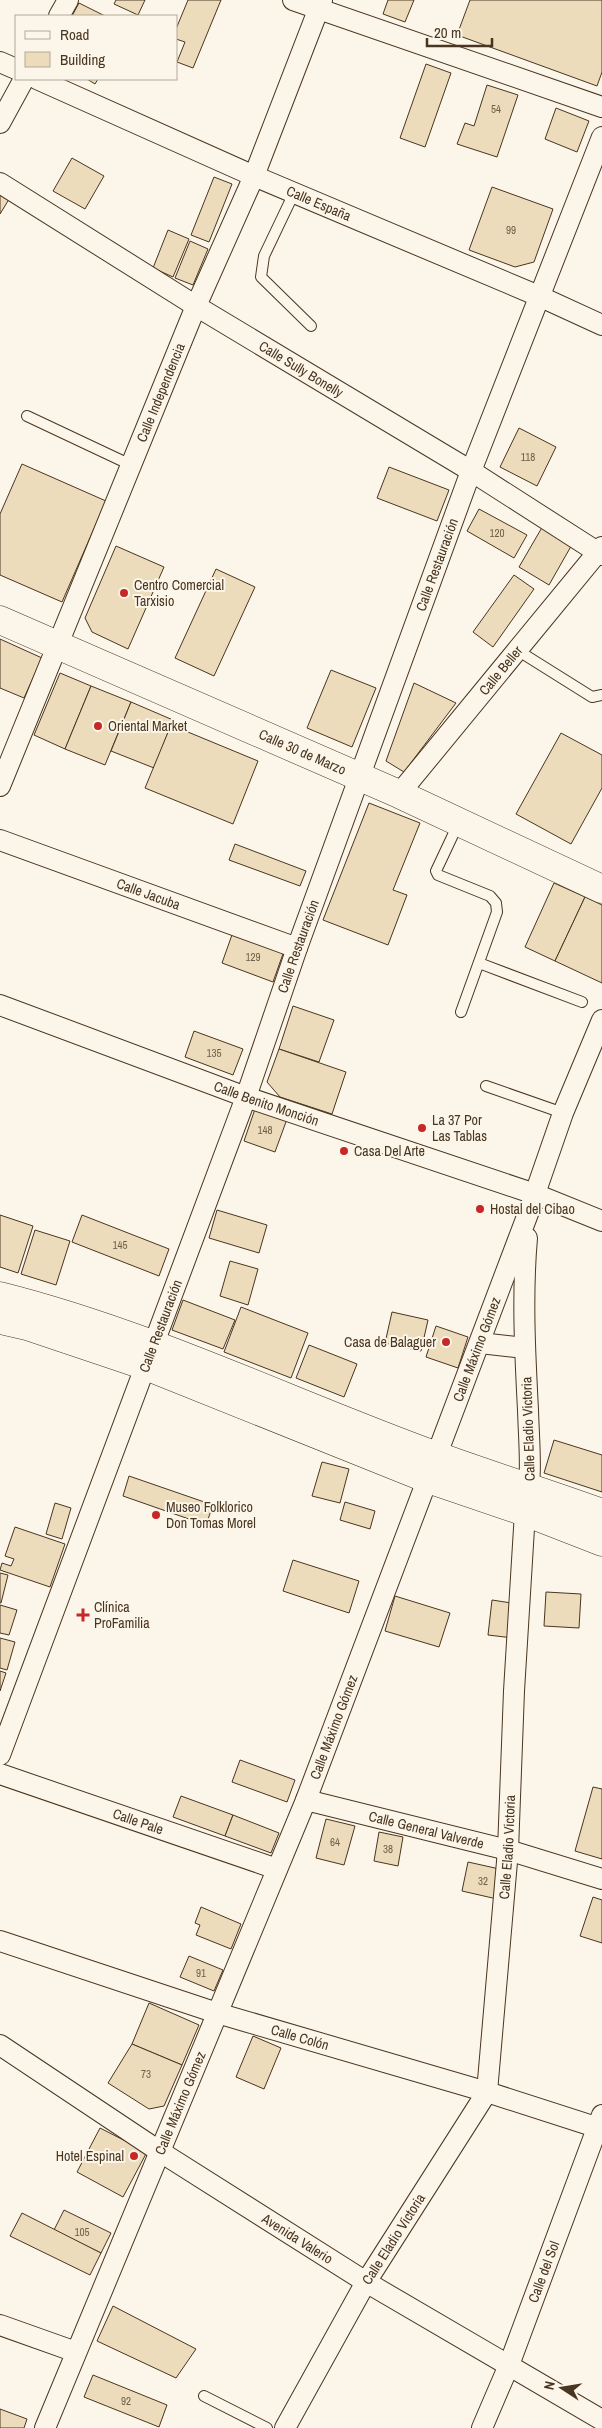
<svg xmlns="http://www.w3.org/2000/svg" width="602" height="2428" viewBox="0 0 602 2428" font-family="'Archivo Narrow',sans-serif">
<rect width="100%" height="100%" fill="#fbf6e9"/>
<g fill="#ecdcbc" stroke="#4a3520">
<polygon points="116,0 145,0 138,15 114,4"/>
<polygon points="188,0 221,0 193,68 177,62 185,42 176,39 176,29"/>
<polygon points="388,0 414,0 405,22 383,14"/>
<polygon points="470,0 602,0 602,72 597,86 457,35"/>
<polygon points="79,3 105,16 72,16"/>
<polygon points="426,64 451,73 425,147 400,138"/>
<polygon points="87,79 98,79 95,84"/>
<polygon points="487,85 518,95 497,157 457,144 465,123 474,126"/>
<polygon points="556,108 589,121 577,152 545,139"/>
<polygon points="72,158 104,176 85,209 53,191"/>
<polygon points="214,177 232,184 209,242 191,235"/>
<polygon points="492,187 553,209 534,262 515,267 469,250"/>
<polygon points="0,189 11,196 0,214"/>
<polygon points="168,230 189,239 173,277 153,268"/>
<polygon points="190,241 208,249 193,285 175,278"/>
<polygon points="519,428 556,447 537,486 500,467"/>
<polygon points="22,464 106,501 62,602 0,575 0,514"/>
<polygon points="389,467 449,490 437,521 377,498"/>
<polygon points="479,509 527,535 514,558 467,531"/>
<polygon points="544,524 574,541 549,585 519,567"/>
<polygon points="116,546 164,567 128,649 92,632 85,618"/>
<polygon points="216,569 255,587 214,676 175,658"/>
<polygon points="514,575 534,589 493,647 473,632"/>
<polygon points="0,639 42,658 24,698 0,688"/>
<polygon points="331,670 376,688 352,747 307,728"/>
<polygon points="60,673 91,686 65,749 34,735"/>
<polygon points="414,683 456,703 404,772 386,761"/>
<polygon points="91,686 131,702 105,765 65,749"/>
<polygon points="131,702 173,720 154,768 111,751"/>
<polygon points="171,725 258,761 233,824 145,788"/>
<polygon points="561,733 602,755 602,788 571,844 516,814"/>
<polygon points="369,803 420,823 393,890 407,895 388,945 323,920"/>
<polygon points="235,844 306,871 300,886 229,860"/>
<polygon points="554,883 585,897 555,961 525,947"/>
<polygon points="585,897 602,905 602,983 555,961"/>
<polygon points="233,932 284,951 273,982 222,963"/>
<polygon points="293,1006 334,1020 319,1062 279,1049"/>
<polygon points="194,1031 243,1049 233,1075 185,1057"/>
<polygon points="279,1049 346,1072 332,1114 280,1097 267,1082"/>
<polygon points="255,1109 287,1119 275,1152 244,1141"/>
<polygon points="217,1210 267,1225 259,1253 209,1238"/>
<polygon points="0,1215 33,1226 18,1273 0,1267"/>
<polygon points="82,1215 169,1249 159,1276 72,1242"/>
<polygon points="35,1230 70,1241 56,1285 21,1274"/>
<polygon points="230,1261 258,1269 248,1305 220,1296"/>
<polygon points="183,1300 235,1320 223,1349 172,1330"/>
<polygon points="241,1307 308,1333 291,1378 224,1352"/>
<polygon points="392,1312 428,1320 421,1351 385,1343"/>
<polygon points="436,1326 468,1337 458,1368 426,1357"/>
<polygon points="309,1345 357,1364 344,1397 296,1378"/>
<polygon points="554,1440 602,1455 602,1492 544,1473"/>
<polygon points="322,1462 349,1469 340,1503 312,1496"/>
<polygon points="129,1476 213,1505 206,1525 123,1496"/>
<polygon points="345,1502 375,1511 370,1529 340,1520"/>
<polygon points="55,1503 71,1508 62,1539 46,1534"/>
<polygon points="15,1527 65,1544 50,1587 0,1570 2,1563 11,1566 14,1559 5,1556"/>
<polygon points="293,1560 359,1581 349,1613 283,1591"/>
<polygon points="0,1573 8,1575 1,1603 0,1603"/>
<polygon points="546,1592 581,1594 579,1628 544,1626"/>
<polygon points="395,1596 450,1613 439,1647 385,1631"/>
<polygon points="492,1600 518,1604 513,1638 488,1635"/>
<polygon points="0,1605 17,1610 9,1635 0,1633"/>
<polygon points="0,1638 15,1642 7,1670 0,1668"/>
<polygon points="0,1671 6,1673 0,1691"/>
<polygon points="240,1760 295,1780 287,1802 232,1782"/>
<polygon points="593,1787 602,1789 602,1859 575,1851"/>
<polygon points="181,1796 233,1815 225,1836 173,1817"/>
<polygon points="233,1815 279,1833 271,1853 225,1836"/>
<polygon points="326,1819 355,1826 344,1865 316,1858"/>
<polygon points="379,1832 403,1837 398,1866 374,1861"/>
<polygon points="468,1862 504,1870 497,1899 462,1891"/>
<polygon points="593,1897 602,1900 602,1943 580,1936"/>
<polygon points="201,1907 241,1924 231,1949 196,1935 200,1925 195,1923"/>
<polygon points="189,1956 223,1970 214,1991 180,1977"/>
<polygon points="149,2003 199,2025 182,2065 132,2044"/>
<polygon points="253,2036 281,2048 264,2089 236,2077"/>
<polygon points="132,2044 182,2065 164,2106 149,2109 108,2083"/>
<polygon points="100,2128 147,2152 123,2197 77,2172"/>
<polygon points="64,2210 111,2233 101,2253 54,2230"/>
<polygon points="22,2213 101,2253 90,2275 10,2236"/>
<polygon points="113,2306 196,2349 176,2378 97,2341"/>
<polygon points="93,2375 167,2405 159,2427 84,2397"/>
<polygon points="0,2409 27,2419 24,2428 0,2428"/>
</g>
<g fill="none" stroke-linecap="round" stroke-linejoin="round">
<g stroke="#4a3520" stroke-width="12">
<g id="lane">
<polyline points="294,193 264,256 261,277 311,326"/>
<polyline points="27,416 131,465"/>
<polyline points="517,650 592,697 602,695"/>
<polyline points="459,822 436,871 438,875 490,896 496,903 497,912 461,1012"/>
<polyline points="479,963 582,1002"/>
<polyline points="486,1086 563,1113"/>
<polyline points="204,2396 267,2428"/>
</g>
</g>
<g stroke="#4a3520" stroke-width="22">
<g id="street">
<polyline points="293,0 602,107"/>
<polyline points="59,16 68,0"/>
<polyline points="0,62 16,69"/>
<path id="s1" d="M37 79 254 176 541 297 602 325"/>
<polyline points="0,123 24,79"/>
<path id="s2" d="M0 183 196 306 471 471 602 555"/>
<path id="s3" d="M0 786 196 306 254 176 322 0"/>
<path id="s4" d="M399 794 602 547"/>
<path id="s5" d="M0 840 297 948"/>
<path id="s6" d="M0 1005 246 1097 535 1194 602 1221"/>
<polyline points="480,1343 525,1348"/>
<path id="s7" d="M0 1755 246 1097 297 948 471 471 602 137"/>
<path id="s8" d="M0 1774 277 1869"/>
<path id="s9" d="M306 1800 508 1850 602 1879"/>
<path id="s10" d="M0 1941 217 2013 487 2092 602 2129"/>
<path id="s11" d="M0 2045 159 2151 366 2282 602 2420"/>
<polyline points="0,2325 76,2352"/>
<path id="s12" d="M45 2428 306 1800 529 1211 563 1113 602 1020"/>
<path id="s13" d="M285 2428 366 2282 487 2092 508 1850 514 1691 525 1512C533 1477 529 1445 528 1410 525 1353 522 1295 527 1238"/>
<path id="s14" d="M482 2428 509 2365 602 2115"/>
</g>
</g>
<g stroke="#4a3520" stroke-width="29">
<g id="secondary">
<path id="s15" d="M0 620 399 794 602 889"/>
<path d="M0 1296C151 1334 291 1403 437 1456 492 1476 547 1493 602 1513"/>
<polyline points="0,1320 27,1326 146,1366 428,1479 525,1512 602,1542"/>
</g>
</g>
<use href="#lane" stroke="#fbf6e9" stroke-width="10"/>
<use href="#street" stroke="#fbf6e9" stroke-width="20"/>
<use href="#secondary" stroke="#fbf6e9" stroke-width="28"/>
</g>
<g fill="#c62828" stroke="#fbf6e9" stroke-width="2">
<circle cx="124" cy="593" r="5"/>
<circle cx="98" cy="726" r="5"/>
<circle cx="422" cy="1128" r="5"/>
<circle cx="344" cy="1151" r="5"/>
<circle cx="480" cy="1209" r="5"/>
<circle cx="446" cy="1342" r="5"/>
<circle cx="156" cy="1515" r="5"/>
<path d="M80.5 1607.5h5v5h5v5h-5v5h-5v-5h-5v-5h5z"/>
<circle cx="134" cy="2156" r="5"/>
</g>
<g text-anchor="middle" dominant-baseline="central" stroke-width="4" stroke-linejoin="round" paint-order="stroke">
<g font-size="11" fill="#725f47">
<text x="496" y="109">54</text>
<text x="511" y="230">99</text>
<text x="528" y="457">118</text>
<text x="497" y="533">120</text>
<text x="253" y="957">129</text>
<text x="214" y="1053">135</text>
<text x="265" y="1130">148</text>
<text x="120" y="1245">145</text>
<text x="335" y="1842">64</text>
<text x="388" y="1849">38</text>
<text x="483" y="1881">32</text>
<text x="201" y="1973">91</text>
<text x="146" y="2074">73</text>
<text x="82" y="2232">105</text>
<text x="126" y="2401">92</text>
</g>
<g font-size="14" fill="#4a3520" stroke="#fbf6e9">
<text stroke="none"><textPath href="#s1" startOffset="308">Calle España</textPath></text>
<text stroke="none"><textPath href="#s2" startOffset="354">Calle Sully Bonelly</textPath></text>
<text stroke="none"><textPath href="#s3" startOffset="425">Calle Independencia</textPath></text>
<text stroke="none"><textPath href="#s7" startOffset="1268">Calle Restauración</textPath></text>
<text stroke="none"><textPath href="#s4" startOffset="160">Calle Beller</textPath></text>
<text stroke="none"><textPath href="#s15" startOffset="330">Calle 30 de Marzo</textPath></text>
<text stroke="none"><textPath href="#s5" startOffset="158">Calle Jacuba</textPath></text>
<text stroke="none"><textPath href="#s7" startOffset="862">Calle Restauración</textPath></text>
<text stroke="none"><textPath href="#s6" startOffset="284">Calle Benito Monción</textPath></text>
<text stroke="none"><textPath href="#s7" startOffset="458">Calle Restauración</textPath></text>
<text stroke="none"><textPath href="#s12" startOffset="1162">Calle Máximo Gómez</textPath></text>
<text transform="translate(528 1429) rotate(-92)">Calle Eladio Victoria</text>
<text stroke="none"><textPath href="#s12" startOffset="758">Calle Máximo Gómez</textPath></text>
<text stroke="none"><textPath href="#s8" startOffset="146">Calle Pale</textPath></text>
<text stroke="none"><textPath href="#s9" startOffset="124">Calle General Valverde</textPath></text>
<text stroke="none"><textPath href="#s13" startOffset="638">Calle Eladio Victoria</textPath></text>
<text stroke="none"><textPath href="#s10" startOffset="315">Calle Colón</textPath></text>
<text stroke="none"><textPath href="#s12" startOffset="352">Calle Máximo Gómez</textPath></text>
<text stroke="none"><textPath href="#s11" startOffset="355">Avenida Valerio</textPath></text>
<text stroke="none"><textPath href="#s13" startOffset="218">Calle Eladio Victoria</textPath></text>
<text stroke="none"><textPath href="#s14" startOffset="168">Calle del Sol</textPath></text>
</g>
<g font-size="14" fill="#4a3520" stroke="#fbf6e9" text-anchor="start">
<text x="134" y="585">Centro Comercial<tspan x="134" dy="16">Tarxisio</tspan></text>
<text x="108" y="726">Oriental Market</text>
<text x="432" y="1120">La 37 Por<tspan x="432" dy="16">Las Tablas</tspan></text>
<text x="354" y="1151">Casa Del Arte</text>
<text x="490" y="1209">Hostal del Cibao</text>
<text x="436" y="1342" text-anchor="end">Casa de Balaguer</text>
<text x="166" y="1507">Museo Folklorico<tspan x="166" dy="16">Don Tomas Morel</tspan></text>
<text x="94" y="1607">Clínica<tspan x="94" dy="16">ProFamilia</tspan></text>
<text x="124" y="2156" text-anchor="end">Hotel Espinal</text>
</g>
</g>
<rect x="15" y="15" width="162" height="65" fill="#fbf6e9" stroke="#b4a999"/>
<rect x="25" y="31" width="25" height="8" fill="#fbf6e9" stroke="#b4a999"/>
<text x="60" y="40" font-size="15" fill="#4a3520">Road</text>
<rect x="25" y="52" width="25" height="15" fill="#ecdcbc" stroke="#b4a999"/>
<text x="60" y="65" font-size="15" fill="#4a3520">Building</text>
<g transform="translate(562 2388) rotate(282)" stroke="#fbf6e9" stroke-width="4" paint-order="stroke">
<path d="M0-4L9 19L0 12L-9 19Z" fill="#4a3520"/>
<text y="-8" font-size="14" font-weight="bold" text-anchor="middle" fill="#4a3520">N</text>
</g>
<path d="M427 38v8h65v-8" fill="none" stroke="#4a3520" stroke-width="2.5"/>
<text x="434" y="38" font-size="15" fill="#4a3520" stroke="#fbf6e9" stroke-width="4" paint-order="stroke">20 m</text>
</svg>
